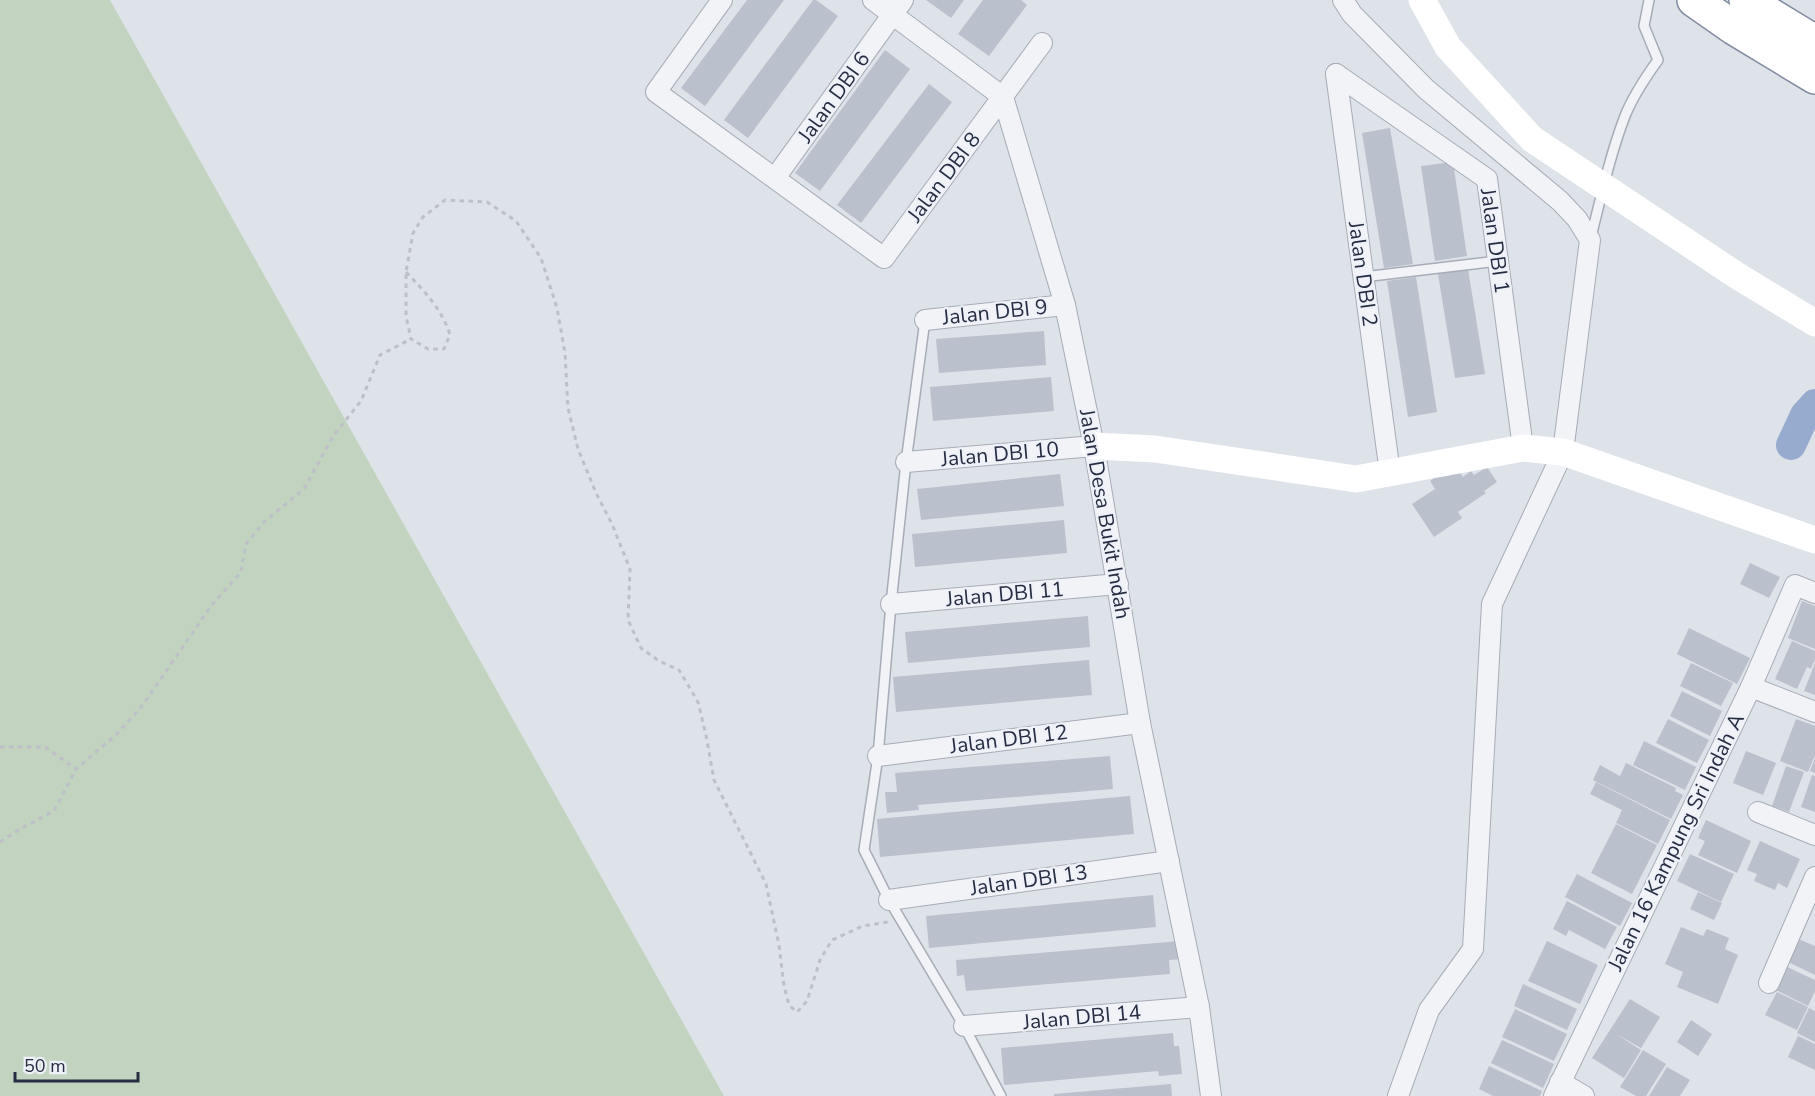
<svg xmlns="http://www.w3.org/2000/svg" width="1815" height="1096" viewBox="0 0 1815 1096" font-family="'Nunito Sans',sans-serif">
<rect width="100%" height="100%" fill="#dee2e9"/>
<polygon fill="#c2d4bf" points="0,0 110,0 724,1096 0,1096"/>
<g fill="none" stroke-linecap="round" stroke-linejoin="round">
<polyline stroke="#96abcd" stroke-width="30" points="1791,445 1805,415 1815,404"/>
</g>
<g fill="#bbc0cd">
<polygon points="747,0 784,0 705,106 681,88"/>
<polygon points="813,0 816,0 838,16 748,138 724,120"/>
<polygon points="926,0 964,0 951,18"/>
<polygon points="983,0 1021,0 1027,5 989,56 958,34"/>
<polygon points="885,50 910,69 820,191 795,173"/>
<polygon points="929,84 952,102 861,223 837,205"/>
<polygon points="1390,128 1413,264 1384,268 1362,133"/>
<polygon points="1453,162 1467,256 1435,261 1421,166"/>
<polygon points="1468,269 1485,374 1455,378 1438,274"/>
<polygon points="1416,277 1437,412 1408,417 1387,281"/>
<polygon points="1044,331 1046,365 939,373 936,339"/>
<polygon points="1051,377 1054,411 933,421 930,387"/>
<polygon points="1487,467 1497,482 1484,491 1486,493 1458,512 1462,518 1434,537 1412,504 1435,489 1430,481 1444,471 1448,476 1458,469 1463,477 1471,471 1474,475"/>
<polygon points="1060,474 1064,506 921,520 917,489"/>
<polygon points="1064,520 1067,553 915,567 912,534"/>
<polygon points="1750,563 1780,577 1769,598 1740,584"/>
<polygon points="1802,601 1815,606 1815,649 1788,638"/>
<polygon points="1088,616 1090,647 908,663 905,632"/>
<polygon points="1689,628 1750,658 1737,684 1677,654"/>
<polygon points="1792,641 1815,651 1815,659 1811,669 1807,667 1797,689 1775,679"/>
<polygon points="1089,660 1092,695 896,712 893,677"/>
<polygon points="1691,663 1733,683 1721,706 1680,686"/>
<polygon points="1815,663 1815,695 1804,691"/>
<polygon points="1682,691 1722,711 1710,736 1670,716"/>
<polygon points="1668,719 1709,740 1697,763 1656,743"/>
<polygon points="1796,719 1815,726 1815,755 1808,772 1780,761"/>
<polygon points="1644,741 1696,767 1685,790 1633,765"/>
<polygon points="1746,751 1776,763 1763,795 1733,783"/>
<polygon points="1110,756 1113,789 918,805 919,810 887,813 885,792 897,792 895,773"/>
<polygon points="1815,758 1815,773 1810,771"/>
<polygon points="1626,763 1676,788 1675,791 1683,795 1671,819 1593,780 1600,765 1620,776"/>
<polygon points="1786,766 1804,772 1789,812 1772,806"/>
<polygon points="1812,775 1815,776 1815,812 1801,807"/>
<polygon points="1596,782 1670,820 1658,844 1616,823 1622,810 1590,794"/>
<polygon points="1130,796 1134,834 880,857 877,819"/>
<polygon points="1706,820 1751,841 1737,873 1698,855 1705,841 1698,838"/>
<polygon points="1616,824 1657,845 1632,894 1591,873"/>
<polygon points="1760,841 1800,859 1787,888 1778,883 1775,890 1754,881 1757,874 1747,870"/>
<polygon points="1690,854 1734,874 1721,902 1677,881"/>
<polygon points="1577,874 1632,903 1620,926 1565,897"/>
<polygon points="1698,892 1722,903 1714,920 1690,909"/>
<polygon points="1153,895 1156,927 929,948 926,916"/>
<polygon points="1567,901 1617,927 1605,949 1569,930 1566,936 1553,929"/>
<polygon points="1681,927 1703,936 1707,929 1729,938 1725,949 1738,955 1718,1004 1677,987 1683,972 1665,964"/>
<polygon points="1796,938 1815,946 1815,975 1786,961"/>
<polygon points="1180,941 1182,959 1169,960 1170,974 966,991 964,975 957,976 956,960"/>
<polygon points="1547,941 1598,965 1580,1004 1528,981"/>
<polygon points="1783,965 1815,980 1815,991 1808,1006 1772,988"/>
<polygon points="1523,984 1577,1009 1567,1030 1514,1006"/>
<polygon points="1777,992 1808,1007 1797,1030 1765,1015"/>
<polygon points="1630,999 1660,1017 1641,1048 1616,1034 1641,1050 1624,1078 1592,1058"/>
<polygon points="1809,1008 1815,1011 1815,1042 1797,1033"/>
<polygon points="1515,1009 1567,1034 1554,1061 1502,1037"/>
<polygon points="1691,1020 1712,1034 1698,1056 1677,1042"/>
<polygon points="1173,1033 1174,1046 1179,1046 1182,1074 1159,1076 1158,1071 1004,1085 1001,1048"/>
<polygon points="1798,1036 1815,1044 1815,1070 1788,1057"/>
<polygon points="1502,1040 1554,1064 1543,1088 1491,1063"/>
<polygon points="1643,1050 1666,1064 1646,1096 1636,1096 1620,1087"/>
<polygon points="1489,1066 1542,1091 1540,1096 1493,1096 1479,1089"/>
<polygon points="1667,1067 1690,1080 1680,1096 1649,1096"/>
<polygon points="1171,1084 1172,1096 1054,1096 1054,1094"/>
</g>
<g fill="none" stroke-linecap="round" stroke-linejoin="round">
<g stroke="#a7acb7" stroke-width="12">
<g id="lane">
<path d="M1591 237C1601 197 1610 155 1625 116 1633 96 1645 78 1658 60L1644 26 1649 0"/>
<polyline points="1363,277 1498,261"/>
<polyline points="925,320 906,462 891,604 878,756 864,850 889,900 964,1026 1001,1096"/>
</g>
</g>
<g stroke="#a7acb7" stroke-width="22">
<g id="street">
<polyline points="722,0 656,92 884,258 1042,43"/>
<polyline points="873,0 1003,97 1065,305 1094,446 1140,723 1199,1007 1211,1096"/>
<polyline points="1343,0 1352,14 1426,89 1560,201 1577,219 1590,240 1563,452 1492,604 1473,949 1429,1010 1398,1096"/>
<polyline points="1336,74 1487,179 1523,448"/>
<polyline points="1336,74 1390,473"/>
<polyline points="775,178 903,0"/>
<polyline points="925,320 1065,305"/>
<polyline points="906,462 1094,446"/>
<polyline points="891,604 1118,584"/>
<polyline points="1751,687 1815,712"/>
<polyline points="878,756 1140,723"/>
<polyline points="1758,812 1815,835"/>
<polyline points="889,900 1169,861"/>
<polyline points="1769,983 1815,877"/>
<polyline points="964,1026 1199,1007"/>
<polyline points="1560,1082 1584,1096"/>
<polyline points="1554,1096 1751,687 1795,585 1815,593"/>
</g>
</g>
<g stroke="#848da1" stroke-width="36">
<g id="highway">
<polyline points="1694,0 1734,28 1815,77"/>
<polyline points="1746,0 1815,42"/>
</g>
</g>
<g stroke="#bdc0c8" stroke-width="3" stroke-dasharray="4.5 4.5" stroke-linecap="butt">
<path d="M406 272C425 292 442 309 450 335L444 349H428L411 339 406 316V272L413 233 423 217 445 200 487 202 516 221 541 258 557 308 565 353 568 408 578 449 596 493 612 524 630 569 628 620 641 648 659 661 679 670 698 702 706 735 714 780 766 884 779 945 784 986 789 1005 797 1012 807 1001 820 960 832 940 863 926 888 922"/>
<polyline points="0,747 45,747 76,769"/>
<polyline points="0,842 20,829 54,811 76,769 117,734 142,706 211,606 241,572 246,544 264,522 304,489 333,436 361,401 380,355 411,339"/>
</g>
<use href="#lane" stroke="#f2f3f7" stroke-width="9"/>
<use href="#street" stroke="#f2f3f7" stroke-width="20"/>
<g stroke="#fff" stroke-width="27">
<polyline points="1422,0 1448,47 1532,139 1736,275 1815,323"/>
<polyline points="1094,446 1155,449 1356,479 1523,448 1563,452 1815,540"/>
</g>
<use href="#highway" stroke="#fff" stroke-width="33"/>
</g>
<g text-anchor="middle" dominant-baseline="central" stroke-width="4.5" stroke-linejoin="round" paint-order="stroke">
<g font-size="21" fill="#262d42" stroke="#eef1f7">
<text transform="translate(834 97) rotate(-54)">Jalan DBI 6</text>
<text transform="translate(944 177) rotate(-53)">Jalan DBI 8</text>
<text transform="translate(1495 241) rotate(82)">Jalan DBI 1</text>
<text transform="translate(1363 274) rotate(82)">Jalan DBI 2</text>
<text transform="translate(995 312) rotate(-6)">Jalan DBI 9</text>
<text transform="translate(1000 454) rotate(-5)">Jalan DBI 10</text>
<text transform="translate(1105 514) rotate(80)">Jalan Desa Bukit Indah</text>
<text transform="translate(1005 594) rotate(-5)">Jalan DBI 11</text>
<text transform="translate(1009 739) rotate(-7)">Jalan DBI 12</text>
<text transform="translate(1676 842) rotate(-64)">Jalan 16 Kampung Sri Indah A</text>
<text transform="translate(1029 880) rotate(-8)">Jalan DBI 13</text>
<text transform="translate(1082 1017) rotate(-5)">Jalan DBI 14</text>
</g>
</g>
<path d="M15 1072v9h123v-9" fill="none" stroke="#262d42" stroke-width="3"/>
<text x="24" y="1072" font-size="18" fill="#262d42" stroke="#eef1f7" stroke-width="4.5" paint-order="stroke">50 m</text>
</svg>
